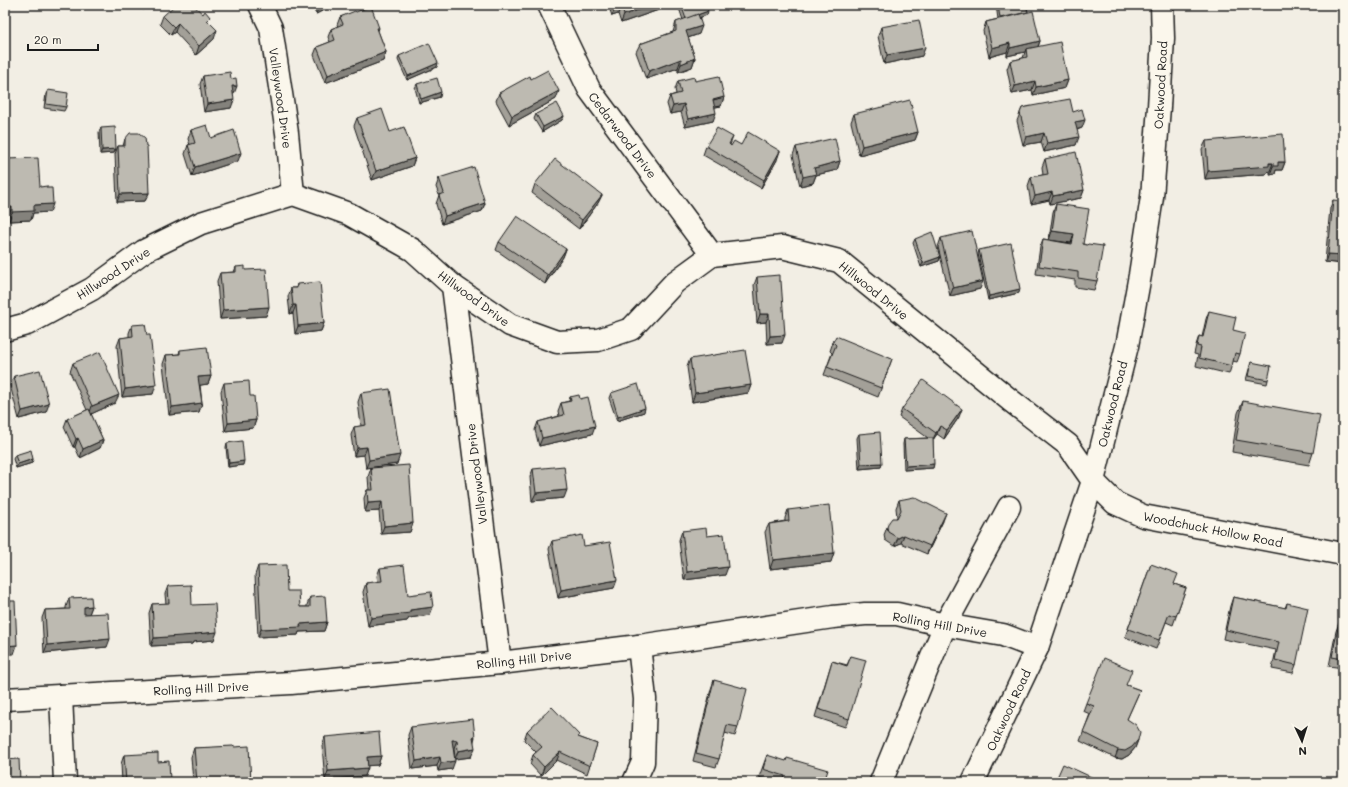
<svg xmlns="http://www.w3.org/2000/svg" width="1348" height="787" viewBox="0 0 1348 787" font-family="Mali,sans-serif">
<rect width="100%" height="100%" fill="#f2eee4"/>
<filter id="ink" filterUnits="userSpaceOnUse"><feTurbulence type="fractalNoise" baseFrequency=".025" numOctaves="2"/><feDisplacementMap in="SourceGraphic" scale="8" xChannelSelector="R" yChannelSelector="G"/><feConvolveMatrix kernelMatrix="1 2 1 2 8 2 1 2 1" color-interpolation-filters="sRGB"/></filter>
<g filter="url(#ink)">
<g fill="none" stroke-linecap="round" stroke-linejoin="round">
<g stroke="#1c1c1c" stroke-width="25">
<g id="minor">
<polyline points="260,5 271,28 287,133 293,194"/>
<polyline points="549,5 589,89 712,255"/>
<polyline points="453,286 500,663"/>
<polyline points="5,330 27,324 92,289 144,251 201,223 293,194 349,214 413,250 453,286 510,325 557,342 598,340 631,329 675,282 712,255 782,247 839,261 1010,400 1068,445 1093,481 1115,503 1143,516 1343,554"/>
<polyline points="61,696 65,782"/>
<polyline points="5,699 291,683 500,663 639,646 833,617 865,614 897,614 945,625 1003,635 1037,648"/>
<polyline points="634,782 643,762 645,699 639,646"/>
<polyline points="881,782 945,625 1009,507"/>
</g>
</g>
<g stroke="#1c1c1c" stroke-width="25">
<polyline id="major" points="973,782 1037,648 1093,481 1127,346 1140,275 1152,197 1159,107 1163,38 1162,5"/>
</g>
<use href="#minor" stroke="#fbf7ec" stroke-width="22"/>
<use href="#major" stroke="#fbf7ec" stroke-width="22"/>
</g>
<g fill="#a3a098" stroke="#1c1c1c">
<polygon points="138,5 149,5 143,10"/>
<polygon points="311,5 334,5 316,14"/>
<polygon points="610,5 670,5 670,6 621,23 618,14 612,16 609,7"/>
<polygon points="678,5 706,5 707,15 699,18 699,34 688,38 695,58 692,67 678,72 678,68 646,79 636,52 640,44 673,32 676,22 683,20"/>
<polygon points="996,5 1026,5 1028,12 1040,41 1038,47 1068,80 1065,88 1033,95 1032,90 1012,94 1007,69 1010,61 1023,58 1025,52 1007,56 1007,52 989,57 983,31 986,22 998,19"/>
<polygon points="356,12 379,28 378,31 386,52 383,61 325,83 314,55 317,47 330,42 328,37 331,29 338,26 337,25 340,17"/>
<polygon points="163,16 208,21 214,39 196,55 175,32 171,35 160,24"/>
<polygon points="881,27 922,56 884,64 878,36"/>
<polygon points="399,56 437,67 407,80 398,60"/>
<polygon points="203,76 231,79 234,94 233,94 231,108 204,112 200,84"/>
<polygon points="531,79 556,99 509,125 496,101 499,93"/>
<polygon points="678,81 695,81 724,97 721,106 715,107 713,121 685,127 681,112 670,114 667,104 670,96 676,94 675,89"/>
<polygon points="417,84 440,97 419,103 415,88"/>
<polygon points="48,90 66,107 64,111 44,108 46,94"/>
<polygon points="1022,108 1073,112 1082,128 1077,130 1076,145 1044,152 1041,142 1023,145 1017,121"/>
<polygon points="536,114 564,116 562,120 542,132 534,119"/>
<polygon points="854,114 918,132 915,140 859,155 851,122"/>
<polygon points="357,118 390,132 415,158 412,166 372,180 354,126"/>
<polygon points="101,128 114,153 100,154 99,132"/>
<polygon points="191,130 211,138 238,161 192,176 185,154 188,145 190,145 188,139"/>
<polygon points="733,137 730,145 731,146 741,145 777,160 761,188 703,155 706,146"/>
<polygon points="125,139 149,193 145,201 117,202 115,154 118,146 123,146"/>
<polygon points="1206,141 1285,162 1282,170 1276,170 1275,174 1270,175 1270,171 1267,172 1266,174 1205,179 1202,149"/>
<polygon points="796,147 840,161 837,170 816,175 813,183 800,186 793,155"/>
<polygon points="5,159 40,187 50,212 33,213 31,220 9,221 9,215 5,216"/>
<polygon points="1045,159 1084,190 1081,198 1050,204 1049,200 1031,204 1028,186 1031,177 1043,175 1042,167"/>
<polygon points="439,178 485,203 482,211 442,224 436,204 439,195 436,187"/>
<polygon points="535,184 602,195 598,203 579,229 532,193"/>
<polygon points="1333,200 1343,264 1325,262 1330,208"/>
<polygon points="1056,204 1083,244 1097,281 1094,290 1075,287 1075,280 1036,274 1040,247 1043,239 1071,243 1049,240 1053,212"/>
<polygon points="941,238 980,289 950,296 938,247"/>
<polygon points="915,239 940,257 939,261 921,267 913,243"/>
<polygon points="499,242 566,249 563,257 545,284 496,250"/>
<polygon points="979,250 1019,293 988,300 978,254"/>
<polygon points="236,267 245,270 266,316 220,319 217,281 220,273 234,272"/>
<polygon points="757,277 782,343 767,344 766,322 757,323 754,285"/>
<polygon points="297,284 324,323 321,331 295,334 293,313 290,314 288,297 291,288 296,288"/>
<polygon points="1209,311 1240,354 1237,362 1233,361 1229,374 1196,366 1198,355 1194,354 1196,345 1199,336 1202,337 1206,319"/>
<polygon points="132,325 153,394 122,397 117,346 120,338 129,337 129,333"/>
<polygon points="833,342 892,359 878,397 824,375 832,353 830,351"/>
<polygon points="180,350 211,376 208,384 200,385 202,403 199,412 169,415 163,364 166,355 179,354"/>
<polygon points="690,359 751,385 748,393 692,402 687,367"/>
<polygon points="1251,362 1268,380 1267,384 1246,380"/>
<polygon points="73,363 115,403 91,414 103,440 100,448 80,458 75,447 73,447 64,427 67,419 87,410 70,372"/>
<polygon points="14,376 46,412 19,419 10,385"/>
<polygon points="224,383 250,396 256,420 253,428 225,431 221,391"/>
<polygon points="361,393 397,464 366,468 364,455 354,456 351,435 354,427 361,426 358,402"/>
<polygon points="611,393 644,412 617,421 609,398"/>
<polygon points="570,397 580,399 592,434 539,446 535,430 538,422 559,416 558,411 561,403 569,401"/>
<polygon points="1243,401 1313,453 1309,465 1232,452 1238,413"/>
<polygon points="902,409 959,417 944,439 937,434 933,440 933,468 904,470 903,444 904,439 928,438 899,417"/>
<polygon points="859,434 882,463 881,467 859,469 857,438"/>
<polygon points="227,443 243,465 228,467 226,447"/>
<polygon points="15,455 33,459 32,463 16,468 13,459"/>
<polygon points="371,468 413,523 410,532 381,534 379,511 365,512 364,498 367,490 369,490 368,477"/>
<polygon points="533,469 564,498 532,501 530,477"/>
<polygon points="899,500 943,521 927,554 901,543 894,546 885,540 884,535 887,527 897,517 896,508"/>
<polygon points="788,510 831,562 770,569 765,532 769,524 785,521 785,518"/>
<polygon points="682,531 707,536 725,575 684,580 679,540"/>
<polygon points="552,541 584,546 614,588 558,598 549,549"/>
<polygon points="1151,564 1174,584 1186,588 1173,625 1166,622 1156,649 1125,637"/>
<polygon points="258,566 287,591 300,607 307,607 307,605 310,597 327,622 324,631 299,632 298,635 258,637 255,575"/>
<polygon points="380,568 408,595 430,615 409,618 407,621 368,626 363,592 366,583 378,582 377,576"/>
<polygon points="168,586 192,605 214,640 193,642 192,644 151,646 149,613 152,604 166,604 165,594"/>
<polygon points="1233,597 1285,608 1287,603 1296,665 1293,673 1272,669 1276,650 1223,639 1230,606"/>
<polygon points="69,598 92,606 89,614 107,647 44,653 42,618 45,610 66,609 66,607"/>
<polygon points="1339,623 1343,624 1343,668 1329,666 1336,631"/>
<polygon points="851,656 849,719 845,727 815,717 832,661 847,665"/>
<polygon points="714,680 738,727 735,736 725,733 719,759 716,767 693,761 711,689"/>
<polygon points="1126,685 1140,690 1127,719 1138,740 1135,748 1129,755 1122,759 1115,758 1080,741 1090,714 1083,711 1086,703"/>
<polygon points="411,727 475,737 474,741 471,757 455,759 454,748 453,749 452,769 438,771 437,766 412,769 408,735"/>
<polygon points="527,731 578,737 597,744 587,774 557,760 541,776 530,764 533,755 536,752 524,740"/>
<polygon points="325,737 381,756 378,765 368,765 365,776 325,780 322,746"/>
<polygon points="234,747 251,782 193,782 191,757 194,748"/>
<polygon points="124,755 158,762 169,782 122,782 121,764"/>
<polygon points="767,755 824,782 775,782 759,777"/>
</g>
<g fill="#84827c" stroke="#1c1c1c">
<polygon points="145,5 149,5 143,10"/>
<polygon points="321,5 334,5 316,14 319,6"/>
<polygon points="652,5 670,5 670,6 621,23 624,15"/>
<polygon points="621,6 618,14 612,16 615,8"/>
<polygon points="708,11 707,15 684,23 686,19"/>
<polygon points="178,23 175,32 171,35 174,27"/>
<polygon points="702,26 699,34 682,40 686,31"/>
<polygon points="217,30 214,39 196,55 199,46"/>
<polygon points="1040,41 1037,49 1026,49 1025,52 1007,56 1010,48"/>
<polygon points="1010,43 1007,52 989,57 992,48"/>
<polygon points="925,48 922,56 884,64 887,55"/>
<polygon points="386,52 383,61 325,83 328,75"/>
<polygon points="695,58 692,67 678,72 681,64"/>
<polygon points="681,59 678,68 646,79 649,71"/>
<polygon points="438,63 437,67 407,80 408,76"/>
<polygon points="1068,80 1065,88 1033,95 1036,87"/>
<polygon points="1035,81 1032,90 1012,94 1015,86"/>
<polygon points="232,86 237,86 234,94 229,95"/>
<polygon points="559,91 556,99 509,125 512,116"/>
<polygon points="441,92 440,97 419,103 421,99"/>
<polygon points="724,97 721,106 710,108 713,100"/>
<polygon points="234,100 231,108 204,112 207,104"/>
<polygon points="684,104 681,112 670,114 673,106"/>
<polygon points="716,113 713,121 685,127 688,119"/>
<polygon points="564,116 562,120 542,132 543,127"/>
<polygon points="1085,120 1082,128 1072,131 1075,122"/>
<polygon points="918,132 915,140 859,155 862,146"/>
<polygon points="1044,133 1041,142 1023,145 1026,137"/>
<polygon points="1079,137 1076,145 1044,152 1047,143"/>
<polygon points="116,149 114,153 100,154 102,150"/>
<polygon points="780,151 777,160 761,188 764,180"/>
<polygon points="241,153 238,161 192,176 195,167"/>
<polygon points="415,158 412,166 372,180 376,171"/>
<polygon points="840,161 837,170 816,175 813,183 800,186 803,177 814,168"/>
<polygon points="1278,162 1285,162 1282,170 1276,170 1275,174 1270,175 1273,166"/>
<polygon points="1273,163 1270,171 1267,172 1266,174 1205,179 1208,171"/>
<polygon points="1084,190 1081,198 1050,204 1053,196"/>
<polygon points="1052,192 1049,200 1031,204 1035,196"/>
<polygon points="149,193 145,201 117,202 120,194"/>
<polygon points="602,195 598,203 579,229 582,220"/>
<polygon points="485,203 482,211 442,224 445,216"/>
<polygon points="53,204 50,212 33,213 31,220 9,221 12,212 34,205"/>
<polygon points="5,207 12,207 9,215 5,216"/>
<polygon points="1052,231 1074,234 1071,243 1049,240"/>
<polygon points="566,249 563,257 545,284 548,275"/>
<polygon points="1328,254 1343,255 1343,264 1325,262"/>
<polygon points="940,257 939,261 921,267 923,263"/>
<polygon points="983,281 980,289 950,296 953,288"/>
<polygon points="1020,289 1019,293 988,300 989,296"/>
<polygon points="293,305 296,305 293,313 290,314"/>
<polygon points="269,307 266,316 220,319 223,310"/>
<polygon points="760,314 769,314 766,322 757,323"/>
<polygon points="324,323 321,331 295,334 298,326"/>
<polygon points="785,335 782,343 767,344 770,336"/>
<polygon points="211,376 208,384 195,386 198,377"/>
<polygon points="156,385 153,394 122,397 125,389"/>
<polygon points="751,385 748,393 692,402 695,393"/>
<polygon points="119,395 115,403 89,415 92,406"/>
<polygon points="202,403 199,412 169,415 172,407"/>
<polygon points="49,404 46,412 19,419 22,411"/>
<polygon points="645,408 644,412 617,421 618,417"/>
<polygon points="962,409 959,417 944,439 947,430"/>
<polygon points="256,420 253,428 225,431 228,423"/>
<polygon points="595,426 592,434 539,446 542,438"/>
<polygon points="940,426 937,434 932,441 936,433"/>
<polygon points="78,438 75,447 73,447 76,439"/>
<polygon points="103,440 100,448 80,458 83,449"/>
<polygon points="367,447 364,455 354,456 357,448"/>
<polygon points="400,455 397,464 366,468 369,460"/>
<polygon points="33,459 32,463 16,468 18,464"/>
<polygon points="244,461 243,465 228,467 229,463"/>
<polygon points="882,463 881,467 859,469 861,464"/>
<polygon points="934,464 933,468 904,470 906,466"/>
<polygon points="567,490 564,498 532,501 536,493"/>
<polygon points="382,502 379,511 365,512 368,503"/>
<polygon points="946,513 943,521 927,554 930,546"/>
<polygon points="413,523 410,532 381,534 384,526"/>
<polygon points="904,535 901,543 894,546 898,538"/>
<polygon points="834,553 831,562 770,569 773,560"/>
<polygon points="728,567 725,575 684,580 687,572"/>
<polygon points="617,580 614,588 558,598 561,590"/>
<polygon points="92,606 89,614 81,615 84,607"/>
<polygon points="433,607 430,615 409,618 407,621 368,626 371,618 410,610"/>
<polygon points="327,622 324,631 299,632 298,635 258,637 261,629 300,624"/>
<polygon points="217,632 214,640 193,642 192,644 151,646 154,638 195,634"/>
<polygon points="110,639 107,647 44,653 47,645"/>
<polygon points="17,645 14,654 5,654 5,646"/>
<polygon points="452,740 457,740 454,748 449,749"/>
<polygon points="1138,740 1135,748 1129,755 1122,759 1115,758 1118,750"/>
<polygon points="475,748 471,757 455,759 458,751"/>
<polygon points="560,752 557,760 541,776 544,767"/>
<polygon points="381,756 378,765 364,766 367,757"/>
<polygon points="440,757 437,766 412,769 416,761"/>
<polygon points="455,761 452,769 438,771 441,763"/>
<polygon points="368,768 365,776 325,780 328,771"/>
<polygon points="170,780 169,782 159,782 160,781"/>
</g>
<g fill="#bdbab1" stroke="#1c1c1c">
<polygon points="175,5 193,5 203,14 205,11 210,17 207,20 217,30 199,46 178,23 174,27 163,16"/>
<polygon points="614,5 652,5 624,15 621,6 615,8"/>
<polygon points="681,5 706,5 708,11 686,19"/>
<polygon points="998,5 1026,5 1028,12 1000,18"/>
<polygon points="371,6 379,28 377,28 386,52 328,75 317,47 335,40 331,29 343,24 340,17 355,11 356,12"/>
<polygon points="1033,11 1040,41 1010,48 1010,43 992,48 986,22"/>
<polygon points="698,14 702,26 686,31 695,58 681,64 681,59 649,71 640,44 676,31 676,22"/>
<polygon points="919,20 925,48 887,55 881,27"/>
<polygon points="1060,42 1068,80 1036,87 1035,81 1015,86 1010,61 1027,57 1026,49"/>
<polygon points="429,43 438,63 408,76 399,56"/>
<polygon points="548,70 559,91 512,116 499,93 530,76 531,79"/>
<polygon points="230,72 231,79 236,78 237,86 232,86 234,100 207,104 203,76"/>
<polygon points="719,76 724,97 713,100 716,113 688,119 684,104 673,106 670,96 681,93 678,81 694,77 695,81"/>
<polygon points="437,78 441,92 421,99 417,84"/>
<polygon points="48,90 68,93 66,107 46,104"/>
<polygon points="1070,99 1073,112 1082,109 1085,120 1075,122 1079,137 1047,143 1044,133 1026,137 1020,113 1022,108 1026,107"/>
<polygon points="910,100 918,132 862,146 854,114"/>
<polygon points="557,103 564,116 543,127 536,114"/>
<polygon points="382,109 390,132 404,127 415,158 376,171 357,118"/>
<polygon points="207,125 211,138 234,130 241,153 195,167 188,145 195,143 191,130"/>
<polygon points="115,127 116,149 102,150 101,128"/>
<polygon points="717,128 733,137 729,144 731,146 734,141 741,145 748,132 780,151 764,180 706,146"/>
<polygon points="130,133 139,133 145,138 146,146 147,146 149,193 120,194 118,146 125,146 125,139"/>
<polygon points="1283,134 1285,162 1278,162 1278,166 1273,166 1273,163 1269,163 1269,166 1208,171 1206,141"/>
<polygon points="835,138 840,161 814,168 816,174 803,177 796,147"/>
<polygon points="1076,152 1084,190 1053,196 1052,192 1035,196 1031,177 1048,174 1045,159"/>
<polygon points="38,158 40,187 47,186 47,188 52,188 53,204 34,205 34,211 12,212 12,207 5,207 5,159"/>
<polygon points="555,159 602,195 582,220 535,184"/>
<polygon points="474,167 485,203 445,216 439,195 444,193 439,178"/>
<polygon points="1333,200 1343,201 1343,255 1328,254"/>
<polygon points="1056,204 1089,209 1083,244 1087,245 1088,244 1103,246 1097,281 1078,278 1078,272 1039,266 1043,239 1072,244 1074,234 1052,231"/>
<polygon points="517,216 566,249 548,275 499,242"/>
<polygon points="972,231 983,281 953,288 941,238"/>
<polygon points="932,232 940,257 923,263 915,239"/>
<polygon points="1011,243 1020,289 989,296 979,250"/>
<polygon points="245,266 245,270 266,269 269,307 223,310 220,273 236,272 236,267"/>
<polygon points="779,275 779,281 781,281 785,335 770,336 769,314 760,314 757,277"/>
<polygon points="320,282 324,323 298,326 296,305 293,305 291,288 297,288 297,284"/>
<polygon points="1209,311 1236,317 1233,330 1245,333 1240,354 1235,353 1232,366 1199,358 1201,347 1197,346 1199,336 1203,337"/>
<polygon points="145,324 147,335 150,335 156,385 125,389 120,338 133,336 132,325"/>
<polygon points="836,336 892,359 881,388 827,367 836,345 833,342"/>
<polygon points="207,347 211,376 198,377 202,403 172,407 166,355 180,354 180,350"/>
<polygon points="745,350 751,385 695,393 690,359"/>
<polygon points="100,352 119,395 92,406 73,363"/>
<polygon points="1251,362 1271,366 1268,380 1248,376"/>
<polygon points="40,370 49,404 22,411 14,376"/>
<polygon points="923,380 962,409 947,430 940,426 936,433 902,409"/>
<polygon points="249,381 250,396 254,396 256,420 228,423 224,383"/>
<polygon points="638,384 645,408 618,417 611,393"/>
<polygon points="390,389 400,455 369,460 367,447 357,448 354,427 366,425 361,393"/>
<polygon points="579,395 580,399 588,397 595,426 542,438 538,422 564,415 561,403 571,401 570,397"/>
<polygon points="1243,401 1320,415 1313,453 1236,440"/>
<polygon points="89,409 103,440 83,449 78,438 76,439 67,419"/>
<polygon points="880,432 882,463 861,464 859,434"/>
<polygon points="933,438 934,464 906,466 904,439"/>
<polygon points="242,441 244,461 229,463 227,443"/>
<polygon points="31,450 33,459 18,464 15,455"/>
<polygon points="409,465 413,523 384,526 382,502 368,503 367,490 373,490 371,468"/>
<polygon points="564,466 567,490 536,493 533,469"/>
<polygon points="914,497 946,513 930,546 904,535 898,538 888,532 887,527 889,522 892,518 897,518 901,510 899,500"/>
<polygon points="829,505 834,553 773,560 769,524 789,521 788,510"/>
<polygon points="706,528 707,536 724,534 728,567 687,572 682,531"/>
<polygon points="582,535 584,546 610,542 617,580 561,590 552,541"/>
<polygon points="1151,564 1178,574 1174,584 1186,588 1176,616 1169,614 1159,640 1128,629"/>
<polygon points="286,565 287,591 299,591 300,607 310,607 310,597 325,596 327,622 300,624 301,627 261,629 258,566"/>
<polygon points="404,565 408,595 431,592 433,607 410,610 410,613 371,618 366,583 382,581 380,568"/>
<polygon points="191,585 192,605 215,604 217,632 195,634 195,635 154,638 152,604 169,603 168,586"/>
<polygon points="91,597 92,606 84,607 84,614 108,613 110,639 47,645 45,610 70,609 69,598"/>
<polygon points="1233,597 1286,608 1287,603 1308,608 1296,665 1275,660 1279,642 1226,630"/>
<polygon points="5,601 15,601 17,645 5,646"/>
<polygon points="1339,623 1343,624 1343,659 1332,657"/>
<polygon points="851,656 866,660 849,719 818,709 832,661 847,666"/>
<polygon points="1104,658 1132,670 1126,685 1140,690 1127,719 1136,725 1140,732 1138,740 1132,747 1125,751 1118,750 1083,732 1094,706 1086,703"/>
<polygon points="714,680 747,689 738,727 727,725 719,759 696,753"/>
<polygon points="552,707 579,735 578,737 597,744 590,766 560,752 544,767 533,755 542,747 527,731"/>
<polygon points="473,719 475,737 473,737 475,748 458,751 457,740 452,740 455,761 441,763 440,757 416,761 411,727"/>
<polygon points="379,732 381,756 367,757 368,768 328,771 325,737"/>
<polygon points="233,746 234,747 249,746 251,782 213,782 213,781 197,782 194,748"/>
<polygon points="158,753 158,762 169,761 170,780 160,781 160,782 126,782 124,755"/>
<polygon points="767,755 786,761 787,758 828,770 824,782 783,782 785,776 763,769"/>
<polygon points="19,759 20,782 5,782 5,760"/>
<polygon points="1063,764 1102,782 1055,782"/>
</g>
</g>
<g text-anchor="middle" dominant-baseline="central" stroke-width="3" stroke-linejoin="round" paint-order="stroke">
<g font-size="12" fill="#1c1c1c" stroke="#fbf7ec">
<text transform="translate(1160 85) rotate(-87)">Oakwood Road</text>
<text transform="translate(281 98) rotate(82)">Valleywood Drive</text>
<text transform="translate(623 135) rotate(53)">Cedarwood Drive</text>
<text transform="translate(113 273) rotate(-33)">Hillwood Drive</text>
<text transform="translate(874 290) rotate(39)">Hillwood Drive</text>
<text transform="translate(474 298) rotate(36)">Hillwood Drive</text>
<text transform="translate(1112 404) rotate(-76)">Oakwood Road</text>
<text transform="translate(476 474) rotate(-97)">Valleywood Drive</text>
<text transform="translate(1213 529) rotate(11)">Woodchuck Hollow Road</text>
<text transform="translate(940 624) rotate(10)">Rolling Hill Drive</text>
<text transform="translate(524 659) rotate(-6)">Rolling Hill Drive</text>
<text transform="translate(201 688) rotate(-3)">Rolling Hill Drive</text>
<text transform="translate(1008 710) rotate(-65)">Oakwood Road</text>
</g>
</g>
<rect width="1348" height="787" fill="none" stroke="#fbf7ec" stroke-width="20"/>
<rect x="10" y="10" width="1328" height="767" fill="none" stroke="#1c1c1c" stroke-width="1.5" filter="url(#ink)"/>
<g transform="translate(1302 741) rotate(176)" stroke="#fbf7ec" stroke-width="3" paint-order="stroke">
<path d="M0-3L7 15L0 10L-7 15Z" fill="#1c1c1c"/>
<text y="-6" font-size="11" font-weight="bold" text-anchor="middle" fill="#1c1c1c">N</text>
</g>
<path d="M28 44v6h70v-6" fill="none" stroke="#1c1c1c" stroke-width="2"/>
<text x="34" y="44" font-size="12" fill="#1c1c1c" stroke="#fbf7ec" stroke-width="3" paint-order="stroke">20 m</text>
</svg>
